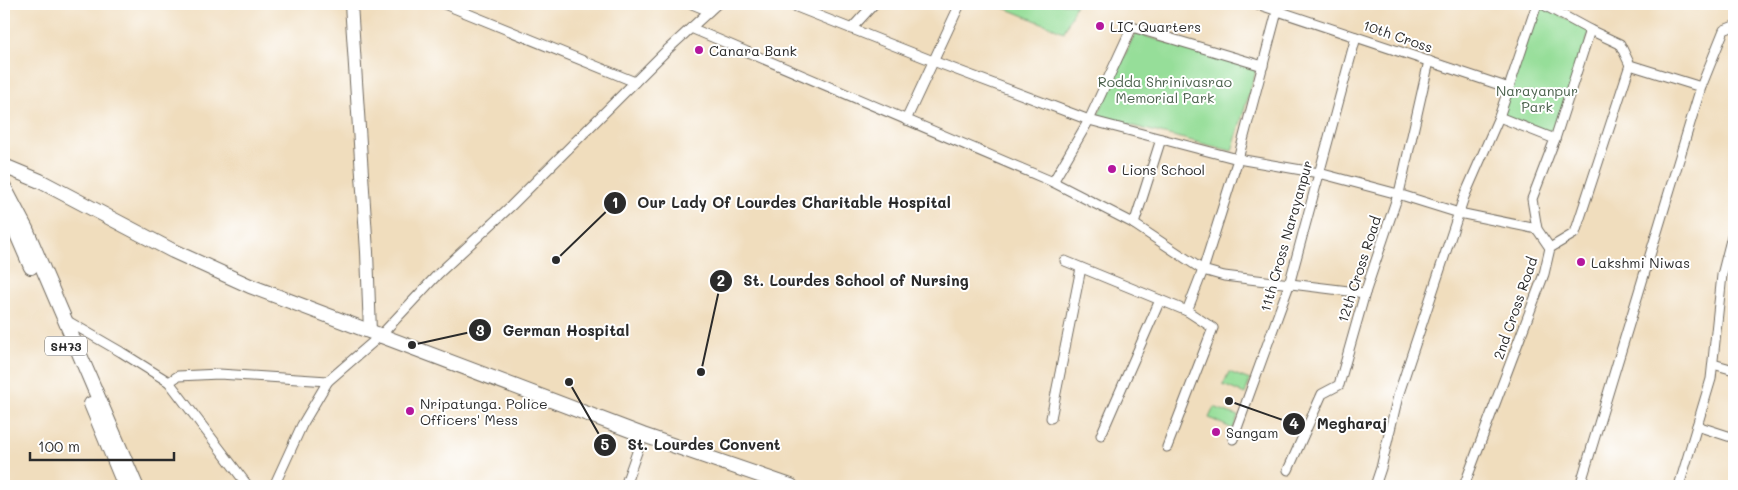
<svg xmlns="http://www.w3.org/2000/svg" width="1738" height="490" viewBox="0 0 1738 490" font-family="Mali,sans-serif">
<rect width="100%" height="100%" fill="#fff"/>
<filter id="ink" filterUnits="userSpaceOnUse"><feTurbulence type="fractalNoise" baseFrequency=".02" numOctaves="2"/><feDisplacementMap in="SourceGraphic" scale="10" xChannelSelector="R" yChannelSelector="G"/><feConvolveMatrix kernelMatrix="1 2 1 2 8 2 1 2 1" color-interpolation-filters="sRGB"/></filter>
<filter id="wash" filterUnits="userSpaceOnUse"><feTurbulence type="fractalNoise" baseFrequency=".0096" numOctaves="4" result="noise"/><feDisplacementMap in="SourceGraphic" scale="20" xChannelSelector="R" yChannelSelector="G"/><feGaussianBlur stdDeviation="1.12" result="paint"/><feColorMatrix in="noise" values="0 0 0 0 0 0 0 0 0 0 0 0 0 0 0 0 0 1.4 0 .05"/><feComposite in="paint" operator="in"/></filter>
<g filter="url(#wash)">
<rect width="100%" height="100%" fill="#f0ddbd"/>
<g fill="#96de99" stroke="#608462">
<polygon points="995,4 1076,4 1064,32"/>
<polygon points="1537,4 1590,30 1555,139 1499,117"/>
<polygon points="1135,33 1256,70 1232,151 1097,117"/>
<polygon points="1229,372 1250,380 1245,394 1223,385"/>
<polygon points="1214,407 1238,416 1233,429 1209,418"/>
</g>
</g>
<g filter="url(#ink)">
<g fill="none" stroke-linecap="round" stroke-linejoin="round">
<g stroke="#70695e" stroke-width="11">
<g id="street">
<polyline points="444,4 635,82"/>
<polyline points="692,4 709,11"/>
<polyline points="789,4 933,61 1089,120 1238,159 1203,270 1224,276 1365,293"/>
<polyline points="1257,4 1509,88"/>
<polyline points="1279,4 1238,159 1319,173 1398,194 1459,213 1537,229"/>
<polyline points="1542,4 1590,30 1620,44 1630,65 1701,87"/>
<polyline points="691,28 1053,182 1131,222 1203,270 1187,311 1213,328 1167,447"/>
<polyline points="851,29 874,4"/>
<polyline points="906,120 960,4"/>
<polyline points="1555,139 1590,30"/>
<polyline points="1053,182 1089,120 1132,27 1263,66"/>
<polyline points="1134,224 1161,139"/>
<polyline points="1550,248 1575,233 1630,65"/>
<polyline points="1065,261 1187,311"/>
<polyline points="64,319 121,352 169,382 248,486"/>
<polyline points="1713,364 1734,370"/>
<polyline points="169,382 178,376 219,374 328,381"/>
<polyline points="1051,418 1081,268"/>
<polyline points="1697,426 1734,438"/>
<polyline points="1101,435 1160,300"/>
<polyline points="1233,439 1289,285 1356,37"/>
<polyline points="1288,470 1322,394 1339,385 1365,293 1400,189 1429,61"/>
<polyline points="274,486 302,425 328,381 380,336 438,274 511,206 666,51 717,4"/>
<polyline points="625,486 643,435"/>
<polyline points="1375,486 1381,468 1398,396 1464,197 1499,117 1537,4"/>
<polyline points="1464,486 1544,274 1550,248 1537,229 1532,199 1555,139 1499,117"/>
<polyline points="1580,486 1701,87 1724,30 1734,26"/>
<polyline points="1679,486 1711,379 1722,275 1734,228"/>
</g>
</g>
<g stroke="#70695e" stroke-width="14">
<polyline id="secondary" points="351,4 367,252 370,332"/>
</g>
<g stroke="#70695e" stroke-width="16">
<g id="primary">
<polyline points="4,166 40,181 173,251 250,286 643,435 791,486"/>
<polyline points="4,187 26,229 136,486"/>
<polyline points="6,209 31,267"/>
<polyline points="91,404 125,486"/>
</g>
</g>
<use href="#street" stroke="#fff" stroke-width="9"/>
<use href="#secondary" stroke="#fff" stroke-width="12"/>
<use href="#primary" stroke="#fff" stroke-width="14"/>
</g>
</g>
<g fill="#b5179e" stroke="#fff" stroke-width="2">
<circle cx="1100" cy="26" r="5"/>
<circle cx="699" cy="50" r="5"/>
<circle cx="1112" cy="169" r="5"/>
<circle cx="1581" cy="262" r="5"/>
<circle cx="410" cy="411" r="5"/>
<circle cx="1216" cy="432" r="5"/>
</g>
<g text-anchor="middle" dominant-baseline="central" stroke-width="4" stroke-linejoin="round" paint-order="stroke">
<rect fill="#fff" stroke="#6b6b6b" stroke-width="1" x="45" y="336.5" width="42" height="19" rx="4"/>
<g font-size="12" font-weight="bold" fill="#2b2b2b">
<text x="66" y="346">SH73</text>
</g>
<g font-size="14" fill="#2b2b2b" stroke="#fff" text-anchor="start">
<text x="1110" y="26">LIC Quarters</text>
<text x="709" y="50">Canara Bank</text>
<text x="1122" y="169">Lions School</text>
<text x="1591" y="262">Lakshmi Niwas</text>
<text x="420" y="403">Nripatunga. Police<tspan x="420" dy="16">Officers' Mess</tspan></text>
<text x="1226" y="432">Sangam</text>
</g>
<g font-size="14" fill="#2b2b2b" stroke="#fff">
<text transform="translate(1398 36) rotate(19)">10th Cross</text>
<text transform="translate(1286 236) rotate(-74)">11th Cross Narayanpur</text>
<text transform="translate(1359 269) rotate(-72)">12th Cross Road</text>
<text transform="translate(1515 308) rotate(-71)">2nd Cross Road</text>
</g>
<g font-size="14" fill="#4b614c" stroke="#fff">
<text x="1165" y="81">Rodda Shrinivasrao<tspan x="1165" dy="16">Memorial Park</tspan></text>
<text x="1537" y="90">Narayanpur<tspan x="1537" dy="16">Park</tspan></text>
</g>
</g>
<path fill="none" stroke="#2b2b2b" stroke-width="2" d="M556 260L615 203M701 372L721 281M412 345L480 330M1229 401L1294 424M569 382L605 445"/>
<g fill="#2b2b2b" stroke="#fff" stroke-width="2">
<circle cx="556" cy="260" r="5"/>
<circle cx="701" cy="372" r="5"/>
<circle cx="412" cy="345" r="5"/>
<circle cx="1229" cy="401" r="5"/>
<circle cx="569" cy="382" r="5"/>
<circle cx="615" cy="203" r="12"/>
<circle cx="721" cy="281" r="12"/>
<circle cx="480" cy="330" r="12"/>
<circle cx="1294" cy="424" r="12"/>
<circle cx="605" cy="445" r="12"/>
</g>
<g font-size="15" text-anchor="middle" font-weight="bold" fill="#fff">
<text x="615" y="208">1</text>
<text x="721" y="286">2</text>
<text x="480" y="336">3</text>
<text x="1294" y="429">4</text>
<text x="605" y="450">5</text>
</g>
<g font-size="15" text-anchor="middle" font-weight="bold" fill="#2b2b2b" stroke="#fff" stroke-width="4" stroke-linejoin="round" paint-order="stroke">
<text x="794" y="208">Our Lady Of Lourdes Charitable Hospital</text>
<text x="856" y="286">St. Lourdes School of Nursing</text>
<text x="566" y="336">German Hospital</text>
<text x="1352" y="429">Megharaj</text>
<text x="704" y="450">St. Lourdes Convent</text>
</g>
<rect width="1738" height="490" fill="none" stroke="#fff" stroke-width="20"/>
<path d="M30 452v8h144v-8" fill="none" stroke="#2b2b2b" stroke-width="2.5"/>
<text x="38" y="452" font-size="15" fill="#2b2b2b" stroke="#ffffff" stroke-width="4" paint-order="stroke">100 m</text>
</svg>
